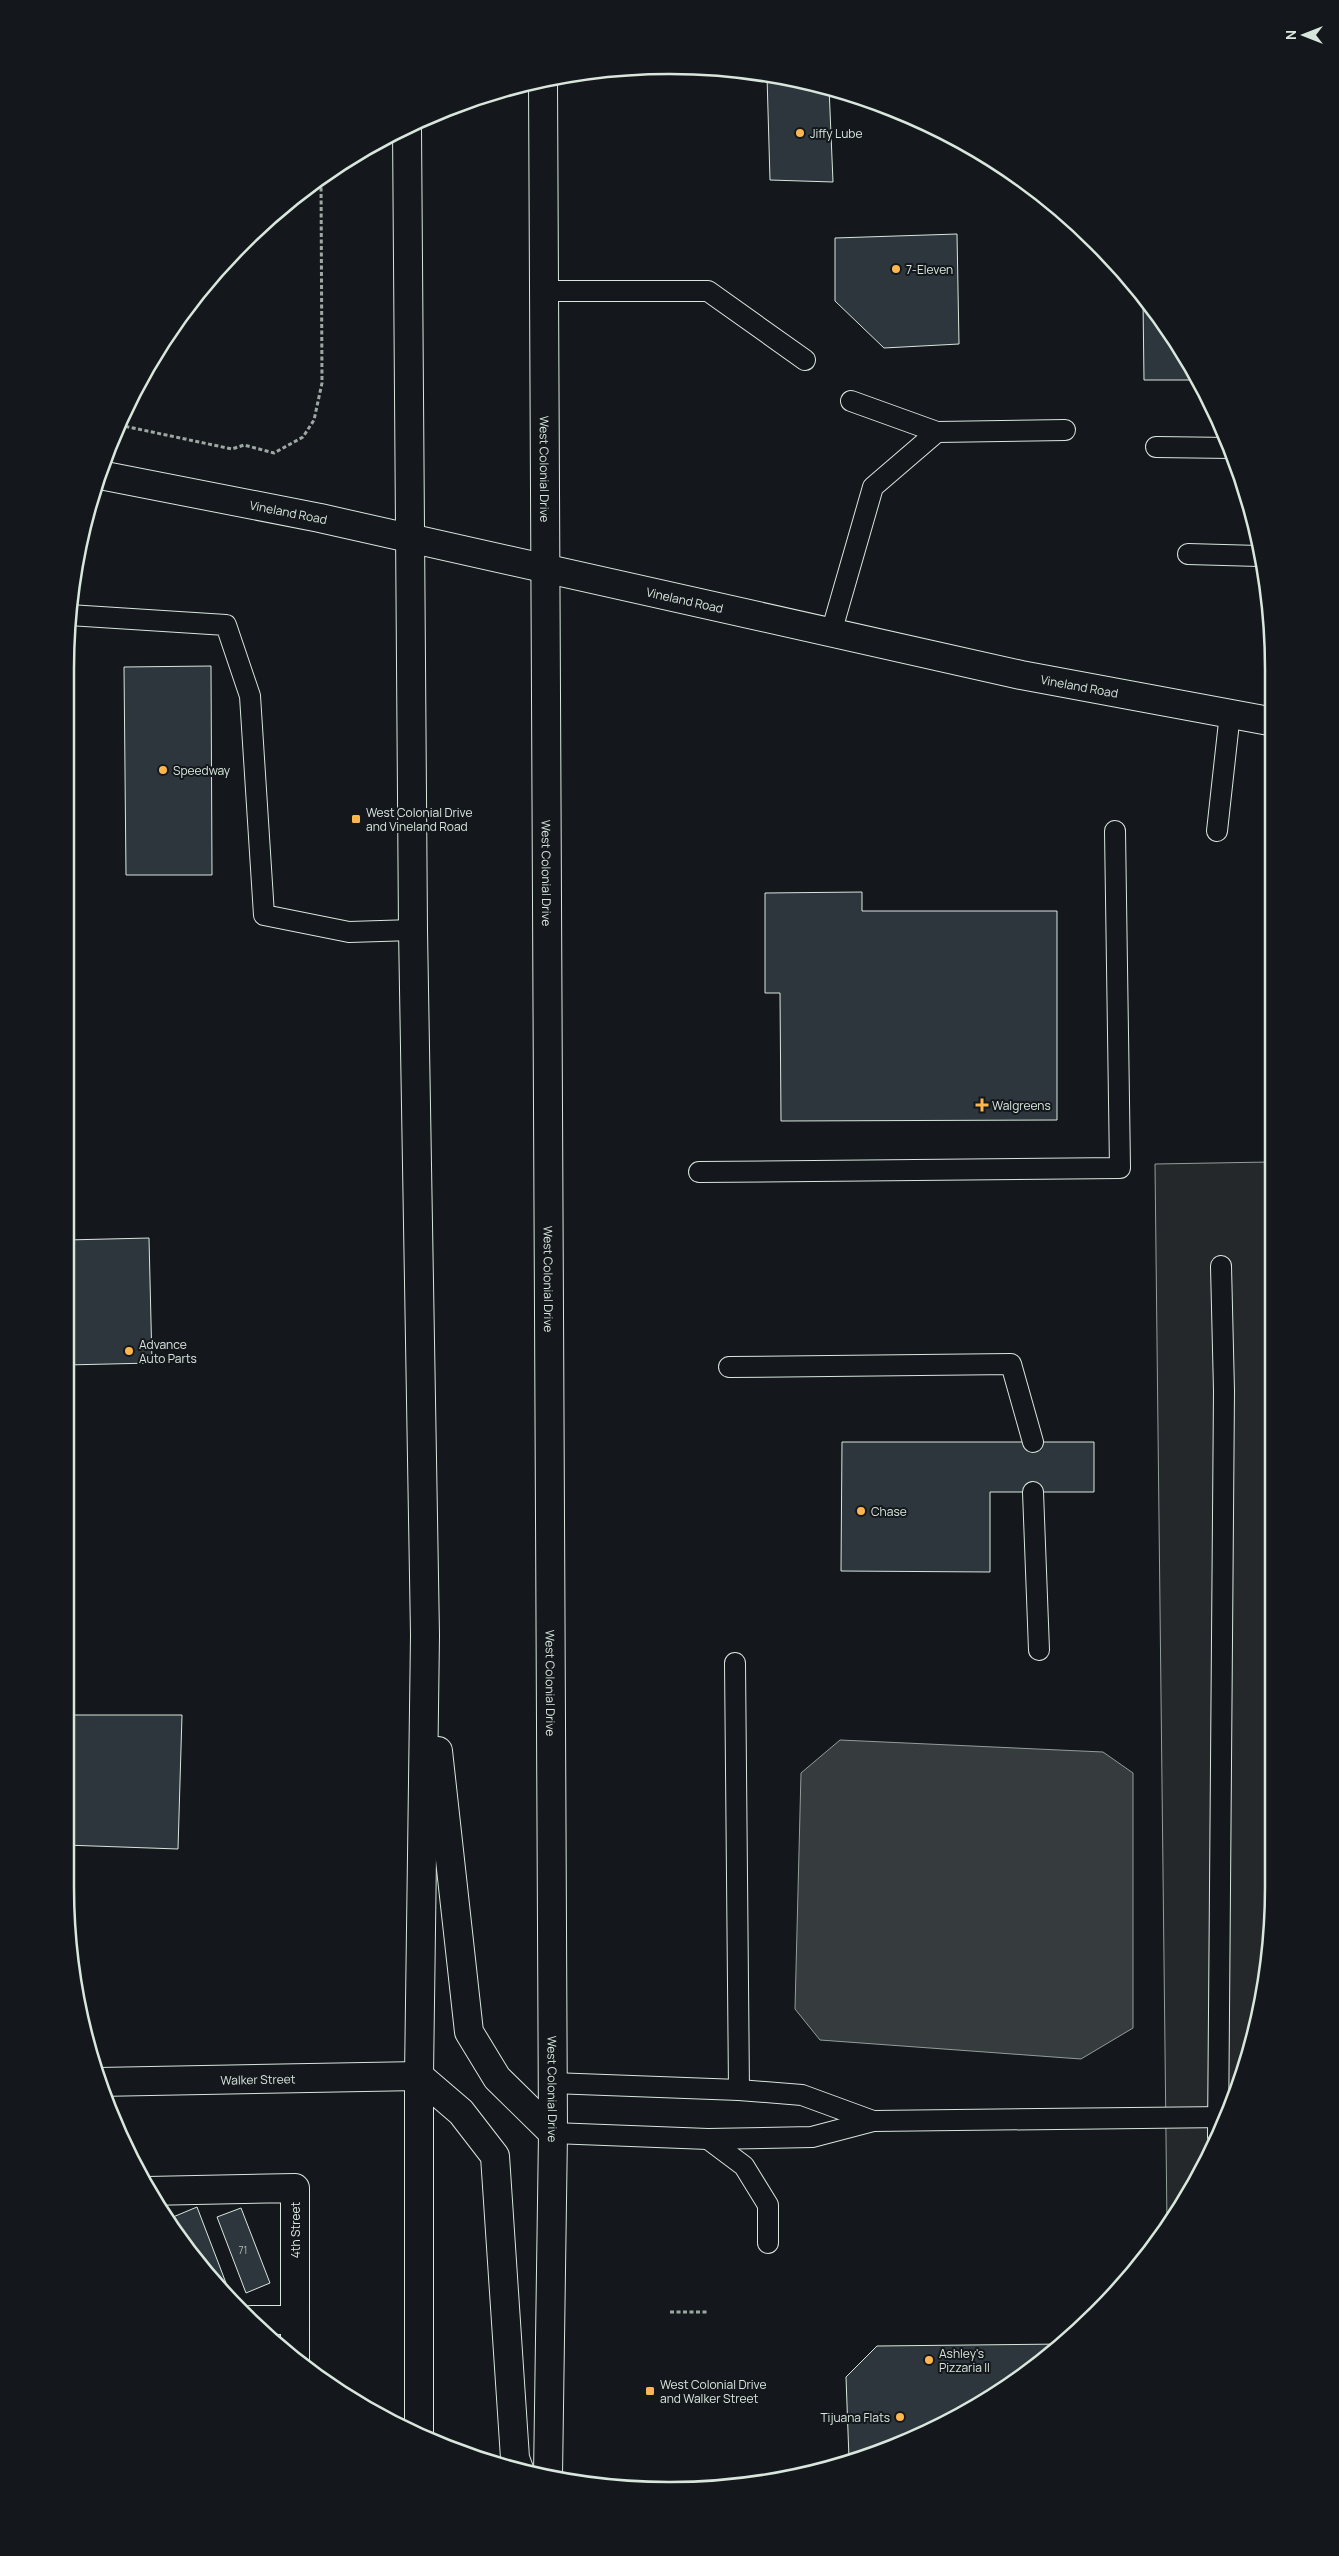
<svg xmlns="http://www.w3.org/2000/svg" width="1339" height="2556" viewBox="0 0 1339 2556" font-family="Manrope,sans-serif">
<rect width="100%" height="100%" fill="#14181c"/>
<polygon fill="#24282b" stroke="#939e99" points="1270,1162 1273,1926 1253,2043 1212,2154 1167,2225 1155,1164"/>
<polygon fill="#363b3e" stroke="#939e99" points="840,1740 1103,1752 1133,1773 1133,2028 1081,2059 820,2040 795,2009 801,1773"/>
<g fill="#2c363c" stroke="#d8e6dc">
<polygon points="767,76 829,87 833,182 770,180"/>
<polygon points="957,234 959,344 884,348 835,301 835,238"/>
<polygon points="1143,301 1172,333 1197,380 1144,380"/>
<polygon points="211,666 212,875 126,875 124,667"/>
<polygon points="862,892 862,911 1057,911 1057,1120 781,1121 780,993 765,993 765,893"/>
<polygon points="149,1238 152,1363 66,1365 66,1240"/>
<polygon points="842,1442 1094,1442 1094,1492 990,1492 990,1572 841,1571"/>
<polygon points="65,1715 182,1715 178,1849 65,1845"/>
<polygon points="197,2207 226,2283 219,2286 190,2255 184,2245 173,2217"/>
<polygon points="241,2208 270,2283 246,2293 217,2217"/>
<polygon points="1064,2344 1005,2389 901,2445 851,2462 849,2459 846,2377 877,2346"/>
</g>
<g fill="none" stroke-linecap="round" stroke-linejoin="round">
<g stroke="#d8e6dc" stroke-width="22">
<g id="lane">
<polyline points="544,291 708,291 805,360"/>
<polyline points="851,401 937,432 1065,430"/>
<polyline points="1156,447 1231,448"/>
<polyline points="1188,554 1259,556"/>
<polyline points="69,615 226,625 250,696 264,915 349,932 413,930"/>
<polyline points="831,633 873,487 937,432"/>
<polyline points="1217,831 1230,713"/>
<polyline points="699,1172 1120,1168 1115,831"/>
<polyline points="729,1367 1011,1364 1033,1442"/>
<polyline points="1033,1492 1039,1650"/>
<polyline points="735,1663 739,2090"/>
<polyline points="552,2083 739,2090 802,2095 873,2121"/>
<polyline points="553,2133 708,2139 812,2137 873,2121 1225,2117"/>
<polyline points="1218,2136 1224,1391 1221,1266"/>
<polyline points="708,2139 744,2166 768,2205 768,2243"/>
</g>
</g>
<g stroke="#d8e6dc" stroke-width="30">
<g id="street">
<path id="s1" d="M98 2082 419 2076"/>
<polyline points="147,2191 295,2188 295,2360"/>
<polyline points="251,2320 295,2320"/>
</g>
</g>
<g stroke="#d8e6dc" stroke-width="30">
<g id="secondary">
<path id="s2" d="M100 475 320 518 1021 675 1269 721"/>
</g>
</g>
<g stroke="#d8e6dc" stroke-width="30">
<g id="highway">
<path id="s3" d="M543 81 553 2133 548 2476"/>
<polyline points="407,128 413,930 425,1635 419,2076 419,2435"/>
<polyline points="438,1751 469,2032 497,2078 553,2133"/>
<polyline points="419,2076 461,2112 495,2156 515,2458 520,2472"/>
</g>
</g>
<g stroke="#9da8a2" stroke-width="3" stroke-dasharray="4 2.5" stroke-linecap="butt">
<polyline points="119,425 232,449 244,445 274,453 303,437 314,420 322,383 321,179"/>
<polyline points="670,2312 708,2312"/>
</g>
<use href="#lane" stroke="#14181c" stroke-width="20"/>
<use href="#street" stroke="#14181c" stroke-width="28"/>
<use href="#secondary" stroke="#14181c" stroke-width="28"/>
<use href="#highway" stroke="#14181c" stroke-width="28"/>
</g>
<g fill="#ffb74d" stroke="#14181c" stroke-width="2">
<circle cx="800" cy="133" r="5"/>
<circle cx="896" cy="269" r="5"/>
<circle cx="163" cy="770" r="5"/>
<rect x="351" y="814" width="10" height="10" rx="2.5"/>
<path d="M979.5 1097.5h5v5h5v5h-5v5h-5v-5h-5v-5h5z"/>
<circle cx="129" cy="1351" r="5"/>
<circle cx="861" cy="1511" r="5"/>
<circle cx="929" cy="2360" r="5"/>
<rect x="645" y="2386" width="10" height="10" rx="2.5"/>
<circle cx="900" cy="2417" r="5"/>
</g>
<g text-anchor="middle" dominant-baseline="central" stroke-width="4" stroke-linejoin="round" paint-order="stroke">
<g font-size="10" fill="#adbab4">
<text x="243" y="2250">71</text>
</g>
<g font-size="12" fill="#d8e6dc" stroke="#14181c" text-anchor="start">
<text x="810" y="133">Jiffy Lube</text>
<text x="906" y="269">7-Eleven</text>
<text x="173" y="770">Speedway</text>
<text x="366" y="812">West Colonial Drive<tspan x="366" dy="14">and Vineland Road</tspan></text>
<text x="992" y="1105">Walgreens</text>
<text x="139" y="1344">Advance<tspan x="139" dy="14">Auto Parts</tspan></text>
<text x="871" y="1511">Chase</text>
<text x="939" y="2353">Ashley's<tspan x="939" dy="14">Pizzaria II</tspan></text>
<text x="660" y="2384">West Colonial Drive<tspan x="660" dy="14">and Walker Street</tspan></text>
<text x="890" y="2417" text-anchor="end">Tijuana Flats</text>
</g>
<g font-size="12" fill="#d8e6dc" stroke="#14181c">
<text stroke="none"><textPath href="#s3" startOffset="388">West Colonial Drive</textPath></text>
<text stroke="none"><textPath href="#s2" startOffset="192">Vineland Road</textPath></text>
<text stroke="none"><textPath href="#s2" startOffset="598">Vineland Road</textPath></text>
<text stroke="none"><textPath href="#s2" startOffset="1002">Vineland Road</textPath></text>
<text stroke="none"><textPath href="#s3" startOffset="792">West Colonial Drive</textPath></text>
<text stroke="none"><textPath href="#s3" startOffset="1198">West Colonial Drive</textPath></text>
<text stroke="none"><textPath href="#s3" startOffset="1602">West Colonial Drive</textPath></text>
<text stroke="none"><textPath href="#s1" startOffset="160">Walker Street</textPath></text>
<text stroke="none"><textPath href="#s3" startOffset="2008">West Colonial Drive</textPath></text>
<text transform="translate(295 2230) rotate(-90)">4th Street</text>
</g>
</g>
<path d="M0 0H1339V2556H0ZM669 74H670A595 595 0 0 1 1265 669V1887A595 595 0 0 1 670 2482H669A595 595 0 0 1 74 1887V669A595 595 0 0 1 669 74Z" fill="#14181c" fill-rule="evenodd"/>
<path fill="none" stroke="#d8e6dc" stroke-width="2.5" d="M669 74H670A595 595 0 0 1 1265 669V1887A595 595 0 0 1 670 2482H669A595 595 0 0 1 74 1887V669A595 595 0 0 1 669 74Z"/>
<g transform="translate(1304 35) rotate(270)" stroke="#14181c" stroke-width="4" paint-order="stroke">
<path d="M0-4L9 19L0 12L-9 19Z" fill="#d8e6dc"/>
<text y="-8" font-size="14" font-weight="bold" text-anchor="middle" fill="#d8e6dc">N</text>
</g>
</svg>
